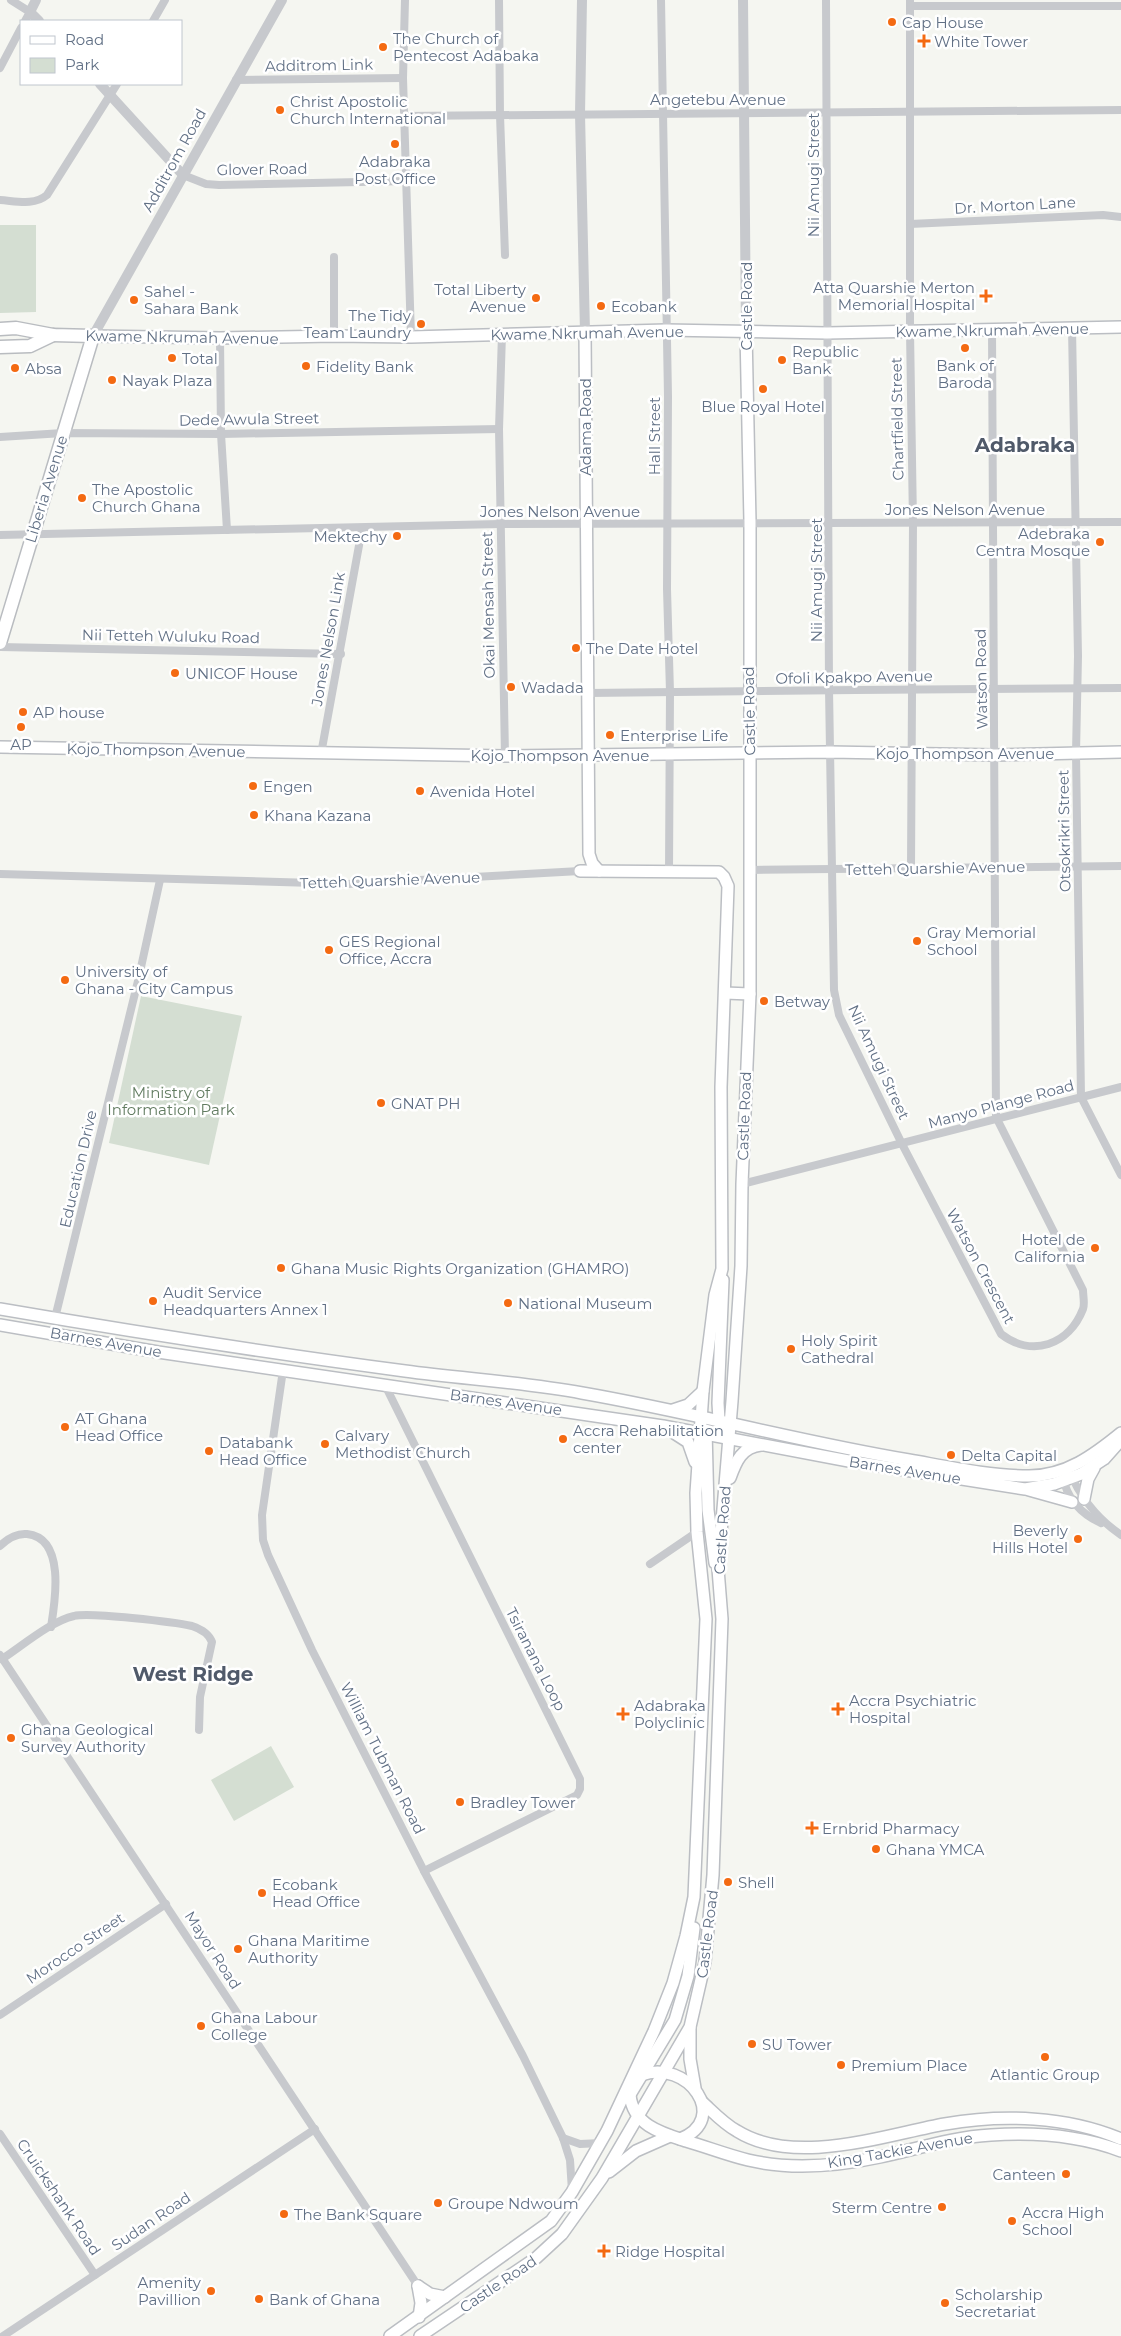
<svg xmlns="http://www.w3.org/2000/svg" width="1121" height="2336" viewBox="0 0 1121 2336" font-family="Montserrat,sans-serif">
<rect width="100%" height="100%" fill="#f5f6f1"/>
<g fill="#d4ded2">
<polygon points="0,225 36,225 36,312 0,313"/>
<polygon points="141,996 242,1016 209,1165 109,1143"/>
<polygon points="271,1746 294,1787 234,1821 211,1780"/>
</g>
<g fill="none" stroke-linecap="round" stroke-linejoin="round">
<g stroke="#bbbec3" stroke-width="14">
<g id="secondary">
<polyline points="585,332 589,854 592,863 599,871"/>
<polyline points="93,336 220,338 334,336 411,337 666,330 827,333 1121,327"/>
<polyline points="0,747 505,756 830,752 995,755 1121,752"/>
<polyline points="725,993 750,994"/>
<path d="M0 1309C134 1332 269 1353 405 1371 464 1379 523 1382 582 1393 692 1412 800 1442 909 1460 949 1467 990 1476 1029 1476 1066 1476 1094 1455 1121 1433"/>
<polyline points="0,1325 158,1352 663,1426 854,1462 1025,1489 1054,1484 1081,1474 1104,1459 1121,1440"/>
<polyline points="673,1410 688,1405 703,1391"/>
<polyline points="722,1426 719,1420 718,1403 723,1280"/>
<polyline points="706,1430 708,1510 715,1563"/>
<polyline points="671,1431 688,1442 695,1462"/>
<path d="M730 1478C736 1461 742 1447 761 1445"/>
<polyline points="1029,1490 1072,1502"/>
<polyline points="1084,1499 1088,1479 1094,1468"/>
<polyline points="690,2028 690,2059 695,2088"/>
<path d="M641 2075C688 2058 731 2119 680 2139"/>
<polyline points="631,2093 675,2020 688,1976 694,1928"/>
<path d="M630 2095C633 2125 661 2133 686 2141 707 2147 727 2155 748 2160 790 2170 838 2166 880 2157 917 2149 952 2137 991 2135 1035 2132 1079 2135 1121 2151"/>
<path d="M702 2102C713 2112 724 2124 737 2131 795 2167 884 2135 945 2124 1002 2114 1067 2116 1121 2139"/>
<polyline points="609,2172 636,2151 670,2136"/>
<polyline points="418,2286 421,2303 419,2317"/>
<polyline points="418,2286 430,2294 445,2297"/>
<polyline points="390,2336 551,2221 572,2192 607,2131 654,2031 673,1983 686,1936 694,1897 706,1619 697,1532 696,1493 703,1391 715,1295 722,1269 721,1087 728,886 724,877 719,872 580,871"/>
<polyline points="420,2336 536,2258 562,2234 602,2178 690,2027 705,1962 713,1875 722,1619 718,1569 732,1401 741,1266 742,1184 750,994 750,522 746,332"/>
</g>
</g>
<g stroke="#b9bcc0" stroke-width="15">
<g id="primary">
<polyline points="0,329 16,328 53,335 93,336 0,643"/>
<polyline points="0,347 30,346 53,335"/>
</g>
</g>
<g stroke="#c7c9cd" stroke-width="8">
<polyline points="11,0 30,12 25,21"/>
<polyline points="405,0 403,78 411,337"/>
<polyline points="499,0 500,115 505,255"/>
<polyline points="661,0 668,396 667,589 670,692 669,872"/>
<path d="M826 0 829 689 834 990 839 1015 902 1144 1001 1334C1032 1358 1069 1345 1083 1309 1085 1304 1083 1296 1083 1290L996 1117 992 330"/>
<polyline points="910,0 910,331 913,523 911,868"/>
<polyline points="911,6 1121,6"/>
<polyline points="153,21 165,0"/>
<polyline points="0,68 21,28"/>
<polyline points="236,80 403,78"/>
<polyline points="405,116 1121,110"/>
<polyline points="183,175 206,184 219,185 407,181"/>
<path d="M0 200C16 201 34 206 47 195L117 84"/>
<polyline points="910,224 1103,215 1121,217"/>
<polyline points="1072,328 1078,656 1076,753 1081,1097 1121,1175"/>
<polyline points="502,334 499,429 505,756"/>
<polyline points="334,336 334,257"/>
<polyline points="220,338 221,434 227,530"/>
<polyline points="0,437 63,433 221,434 499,429"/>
<polyline points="0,535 500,524 1121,522"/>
<polyline points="0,647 341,654"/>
<path d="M588 693C766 691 943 689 1121 688"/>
<polyline points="321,754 362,529"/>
<polyline points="750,870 1121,866"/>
<polyline points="0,874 348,884 580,871"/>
<polyline points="742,1184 1121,1087"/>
<polyline points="55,1318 138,981 160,880"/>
<polyline points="283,1370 262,1515 263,1540 268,1555 312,1650 424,1871 523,2056 563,2138 570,2160 572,2191"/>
<polyline points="385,1385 580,1779 580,1789 577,1795 424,1871"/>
<path d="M1071 1475C1082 1500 1098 1519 1121 1535"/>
<path d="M1063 1476C1066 1498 1081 1514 1101 1523"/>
<path d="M0 1546C7 1539 16 1533 27 1534 66 1538 55 1602 51 1627"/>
<polyline points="650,1564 697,1532"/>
<polyline points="0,1655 418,2286"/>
<path d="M2 1659C22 1646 51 1621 74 1616 89 1612 175 1622 192 1626 201 1629 209 1634 212 1642L200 1697 199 1730"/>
<polyline points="0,2015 166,1904"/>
<polyline points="0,2134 95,2275"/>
<polyline points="563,2138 580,2144 601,2143"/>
<polyline points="3,2336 315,2129"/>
</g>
<g stroke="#c7c9cd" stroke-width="10">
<polyline points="36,0 30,12 39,21"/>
<polyline points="582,0 580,114 585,332"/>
<polyline points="743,0 746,332"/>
<polyline points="100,84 183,175"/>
<polyline points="93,336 282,0"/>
</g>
<use href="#secondary" stroke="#fff" stroke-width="11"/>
<use href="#primary" stroke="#fff" stroke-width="12"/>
</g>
<g fill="#f46a12" stroke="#fff" stroke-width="2">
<circle cx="892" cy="22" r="5"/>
<path d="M921.5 33.5h5v5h5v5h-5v5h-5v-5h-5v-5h5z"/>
<circle cx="383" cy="47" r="5"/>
<circle cx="280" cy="110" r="5"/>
<circle cx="395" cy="144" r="5"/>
<path d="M983.5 288.5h5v5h5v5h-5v5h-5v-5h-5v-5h5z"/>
<circle cx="536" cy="298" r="5"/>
<circle cx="134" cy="300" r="5"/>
<circle cx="601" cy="306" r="5"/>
<circle cx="421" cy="324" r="5"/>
<circle cx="965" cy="348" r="5"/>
<circle cx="172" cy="358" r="5"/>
<circle cx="782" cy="360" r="5"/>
<circle cx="306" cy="366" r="5"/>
<circle cx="15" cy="368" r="5"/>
<circle cx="112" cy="380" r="5"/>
<circle cx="763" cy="389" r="5"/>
<circle cx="82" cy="498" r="5"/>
<circle cx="397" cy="536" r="5"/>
<circle cx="1100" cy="542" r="5"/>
<circle cx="576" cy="648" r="5"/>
<circle cx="175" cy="673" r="5"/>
<circle cx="511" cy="687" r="5"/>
<circle cx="23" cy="712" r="5"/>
<circle cx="21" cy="727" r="5"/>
<circle cx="610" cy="735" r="5"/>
<circle cx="253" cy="786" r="5"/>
<circle cx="420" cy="791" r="5"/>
<circle cx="254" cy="815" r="5"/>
<circle cx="917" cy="941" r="5"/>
<circle cx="329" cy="950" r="5"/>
<circle cx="65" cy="980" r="5"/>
<circle cx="764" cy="1001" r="5"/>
<circle cx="381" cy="1103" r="5"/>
<circle cx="1095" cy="1248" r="5"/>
<circle cx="281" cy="1268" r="5"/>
<circle cx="153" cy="1301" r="5"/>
<circle cx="508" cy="1303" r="5"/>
<circle cx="791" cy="1349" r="5"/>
<circle cx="65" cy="1427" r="5"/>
<circle cx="563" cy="1439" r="5"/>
<circle cx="325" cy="1444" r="5"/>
<circle cx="209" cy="1451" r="5"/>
<circle cx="951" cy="1455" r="5"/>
<circle cx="1078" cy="1539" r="5"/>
<path d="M835.5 1701.5h5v5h5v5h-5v5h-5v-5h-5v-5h5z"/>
<path d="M620.5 1706.5h5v5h5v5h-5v5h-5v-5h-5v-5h5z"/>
<circle cx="11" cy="1738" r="5"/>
<circle cx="460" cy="1802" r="5"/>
<path d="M809.5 1820.5h5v5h5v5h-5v5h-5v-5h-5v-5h5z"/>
<circle cx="876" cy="1849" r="5"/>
<circle cx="728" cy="1882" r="5"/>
<circle cx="262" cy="1893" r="5"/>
<circle cx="238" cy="1949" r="5"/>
<circle cx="201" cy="2026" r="5"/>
<circle cx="752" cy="2044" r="5"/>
<circle cx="1045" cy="2057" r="5"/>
<circle cx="841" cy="2065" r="5"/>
<circle cx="1066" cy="2174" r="5"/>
<circle cx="438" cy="2203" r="5"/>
<circle cx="942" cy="2207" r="5"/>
<circle cx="284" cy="2214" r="5"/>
<circle cx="1012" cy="2221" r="5"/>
<path d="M601.5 2243.5h5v5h5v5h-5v5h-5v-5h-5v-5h5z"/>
<circle cx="211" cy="2291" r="5"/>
<circle cx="259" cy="2299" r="5"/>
<circle cx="945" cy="2303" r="5"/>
</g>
<g text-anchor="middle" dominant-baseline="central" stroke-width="5" stroke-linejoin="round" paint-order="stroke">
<g font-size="15" fill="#617085" stroke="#fff" text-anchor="start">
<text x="902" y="22">Cap House</text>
<text x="393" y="38">The Church of<tspan x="393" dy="17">Pentecost Adabaka</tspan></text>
<text x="934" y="41">White Tower</text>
<text x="290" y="101">Christ Apostolic<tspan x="290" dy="17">Church International</tspan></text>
<text x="395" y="161" text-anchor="middle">Adabraka<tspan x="395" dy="17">Post Office</tspan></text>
<text x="975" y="287" text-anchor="end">Atta Quarshie Merton<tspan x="975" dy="17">Memorial Hospital</tspan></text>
<text x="526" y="289" text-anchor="end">Total Liberty<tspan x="526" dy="17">Avenue</tspan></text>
<text x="144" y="291">Sahel -<tspan x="144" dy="17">Sahara Bank</tspan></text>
<text x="611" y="306">Ecobank</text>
<text x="411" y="315" text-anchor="end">The Tidy<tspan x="411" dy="17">Team Laundry</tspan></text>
<text x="792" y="351">Republic<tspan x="792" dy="17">Bank</tspan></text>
<text x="182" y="358">Total</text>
<text x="965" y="365" text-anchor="middle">Bank of<tspan x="965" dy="17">Baroda</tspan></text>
<text x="316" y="366">Fidelity Bank</text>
<text x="25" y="368">Absa</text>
<text x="122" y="380">Nayak Plaza</text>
<text x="763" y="406" text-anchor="middle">Blue Royal Hotel</text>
<text x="92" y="489">The Apostolic<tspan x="92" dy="17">Church Ghana</tspan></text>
<text x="1090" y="533" text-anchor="end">Adebraka<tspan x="1090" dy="17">Centra Mosque</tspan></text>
<text x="387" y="536" text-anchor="end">Mektechy</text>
<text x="586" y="648">The Date Hotel</text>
<text x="185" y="673">UNICOF House</text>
<text x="521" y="687">Wadada</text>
<text x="33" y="712">AP house</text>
<text x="620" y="735">Enterprise Life</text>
<text x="21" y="744" text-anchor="middle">AP</text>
<text x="263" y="786">Engen</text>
<text x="430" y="791">Avenida Hotel</text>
<text x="264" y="815">Khana Kazana</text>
<text x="927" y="932">Gray Memorial<tspan x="927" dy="17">School</tspan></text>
<text x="339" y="941">GES Regional<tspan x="339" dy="17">Office, Accra</tspan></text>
<text x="75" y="971">University of<tspan x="75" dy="17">Ghana - City Campus</tspan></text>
<text x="774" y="1001">Betway</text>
<text x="391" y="1103">GNAT PH</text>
<text x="1085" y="1239" text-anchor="end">Hotel de<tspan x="1085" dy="17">California</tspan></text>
<text x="291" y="1268">Ghana Music Rights Organization (GHAMRO)</text>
<text x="163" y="1292">Audit Service<tspan x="163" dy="17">Headquarters Annex 1</tspan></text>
<text x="518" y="1303">National Museum</text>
<text x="801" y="1340">Holy Spirit<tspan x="801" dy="17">Cathedral</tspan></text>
<text x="75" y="1418">AT Ghana<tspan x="75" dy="17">Head Office</tspan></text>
<text x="573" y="1430">Accra Rehabilitation<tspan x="573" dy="17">center</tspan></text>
<text x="335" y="1435">Calvary<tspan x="335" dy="17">Methodist Church</tspan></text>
<text x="219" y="1442">Databank<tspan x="219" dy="17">Head Office</tspan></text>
<text x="961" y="1455">Delta Capital</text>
<text x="1068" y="1530" text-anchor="end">Beverly<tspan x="1068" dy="17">Hills Hotel</tspan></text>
<text x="849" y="1700">Accra Psychiatric<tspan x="849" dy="17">Hospital</tspan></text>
<text x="634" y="1705">Adabraka<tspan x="634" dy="17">Polyclinic</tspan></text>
<text x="21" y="1729">Ghana Geological<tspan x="21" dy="17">Survey Authority</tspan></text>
<text x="470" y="1802">Bradley Tower</text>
<text x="822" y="1828">Ernbrid Pharmacy</text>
<text x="886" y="1849">Ghana YMCA</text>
<text x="738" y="1882">Shell</text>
<text x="272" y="1884">Ecobank<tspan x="272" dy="17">Head Office</tspan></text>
<text x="248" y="1940">Ghana Maritime<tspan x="248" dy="17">Authority</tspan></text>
<text x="211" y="2017">Ghana Labour<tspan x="211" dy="17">College</tspan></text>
<text x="762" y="2044">SU Tower</text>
<text x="851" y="2065">Premium Place</text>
<text x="1045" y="2074" text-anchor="middle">Atlantic Group</text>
<text x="1056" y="2174" text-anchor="end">Canteen</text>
<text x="448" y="2203">Groupe Ndwoum</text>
<text x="932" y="2207" text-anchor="end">Sterm Centre</text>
<text x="1022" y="2212">Accra High<tspan x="1022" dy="17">School</tspan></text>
<text x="294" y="2214">The Bank Square</text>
<text x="615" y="2251">Ridge Hospital</text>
<text x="201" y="2282" text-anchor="end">Amenity<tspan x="201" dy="17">Pavillion</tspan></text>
<text x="955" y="2294">Scholarship<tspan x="955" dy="17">Secretariat</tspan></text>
<text x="269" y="2299">Bank of Ghana</text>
</g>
<g font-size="15" fill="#617085" stroke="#fff">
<text transform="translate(319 65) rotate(-1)">Additrom Link</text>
<text x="718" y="99">Angetebu Avenue</text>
<text transform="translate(174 160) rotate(-61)">Additrom Road</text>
<text transform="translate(262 169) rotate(-1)">Glover Road</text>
<text transform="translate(813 175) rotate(-90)">Nii Amugi Street</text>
<text transform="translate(1015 205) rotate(-3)">Dr. Morton Lane</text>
<text transform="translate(746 306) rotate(-90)">Castle Road</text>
<text transform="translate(992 330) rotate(-1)">Kwame Nkrumah Avenue</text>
<text transform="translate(587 333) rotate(-1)">Kwame Nkrumah Avenue</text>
<text transform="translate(182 337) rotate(1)">Kwame Nkrumah Avenue</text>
<text transform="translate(249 419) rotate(-1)">Dede Awula Street</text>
<text transform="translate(897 419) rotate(-91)">Chartfield Street</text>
<text transform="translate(585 427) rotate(-90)">Adama Road</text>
<text transform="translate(654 436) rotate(-90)">Hall Street</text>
<text transform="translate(46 489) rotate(-73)">Liberia Avenue</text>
<text x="965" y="509">Jones Nelson Avenue</text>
<text x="560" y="511">Jones Nelson Avenue</text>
<text transform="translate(816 580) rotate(-90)">Nii Amugi Street</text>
<text transform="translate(488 605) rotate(-91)">Okai Mensah Street</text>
<text transform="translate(171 636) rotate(1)">Nii Tetteh Wuluku Road</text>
<text transform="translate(328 639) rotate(-80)">Jones Nelson Link</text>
<text transform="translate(854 677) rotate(-1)">Ofoli Kpakpo Avenue</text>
<text transform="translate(981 679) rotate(-91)">Watson Road</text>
<text transform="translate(749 711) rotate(-91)">Castle Road</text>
<text transform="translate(156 750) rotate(1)">Kojo Thompson Avenue</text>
<text x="965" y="753">Kojo Thompson Avenue</text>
<text x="560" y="755">Kojo Thompson Avenue</text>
<text transform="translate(1064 831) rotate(-91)">Otsokrikri Street</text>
<text transform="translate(935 868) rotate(-1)">Tetteh Quarshie Avenue</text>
<text transform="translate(390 880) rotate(-2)">Tetteh Quarshie Avenue</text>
<text transform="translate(879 1062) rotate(65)">Nii Amugi Street</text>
<text transform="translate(1001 1104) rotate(-15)">Manyo Plange Road</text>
<text transform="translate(744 1116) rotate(-88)">Castle Road</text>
<text transform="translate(78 1169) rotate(-77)">Education Drive</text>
<text transform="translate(981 1266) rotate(62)">Watson Crescent</text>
<text transform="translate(106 1342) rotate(10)">Barnes Avenue</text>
<text transform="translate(506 1402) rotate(8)">Barnes Avenue</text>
<text transform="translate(905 1470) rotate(9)">Barnes Avenue</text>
<text transform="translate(722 1530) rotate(-86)">Castle Road</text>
<text transform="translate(536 1659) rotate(63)">Tsiranana Loop</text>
<text transform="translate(383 1758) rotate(63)">William Tubman Road</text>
<text transform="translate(707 1934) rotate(-83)">Castle Road</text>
<text transform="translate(75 1948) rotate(-34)">Morocco Street</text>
<text transform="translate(213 1950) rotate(57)">Mayor Road</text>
<text transform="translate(900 2150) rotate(-10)">King Tackie Avenue</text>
<text transform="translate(59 2197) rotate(56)">Cruickshank Road</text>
<text transform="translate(151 2221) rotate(-34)">Sudan Road</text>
<text transform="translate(498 2284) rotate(-34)">Castle Road</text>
</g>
<g font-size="15" fill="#627c61" stroke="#fff">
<text x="171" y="1092">Ministry of<tspan x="171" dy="17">Information Park</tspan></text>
</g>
<g font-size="20" font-weight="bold" fill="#505a6a" stroke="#fff">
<text x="1025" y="445">Adabraka</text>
<text x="193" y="1674">West Ridge</text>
</g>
</g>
<rect x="20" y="20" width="162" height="65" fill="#ffffff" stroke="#c0c6ce"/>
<rect x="30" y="36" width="25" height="8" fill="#ffffff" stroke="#c0c6ce"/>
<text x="65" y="45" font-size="15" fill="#617085">Road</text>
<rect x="30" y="58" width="25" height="15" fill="#d4ded2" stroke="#c0c6ce"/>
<text x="65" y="70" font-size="15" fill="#617085">Park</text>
</svg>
